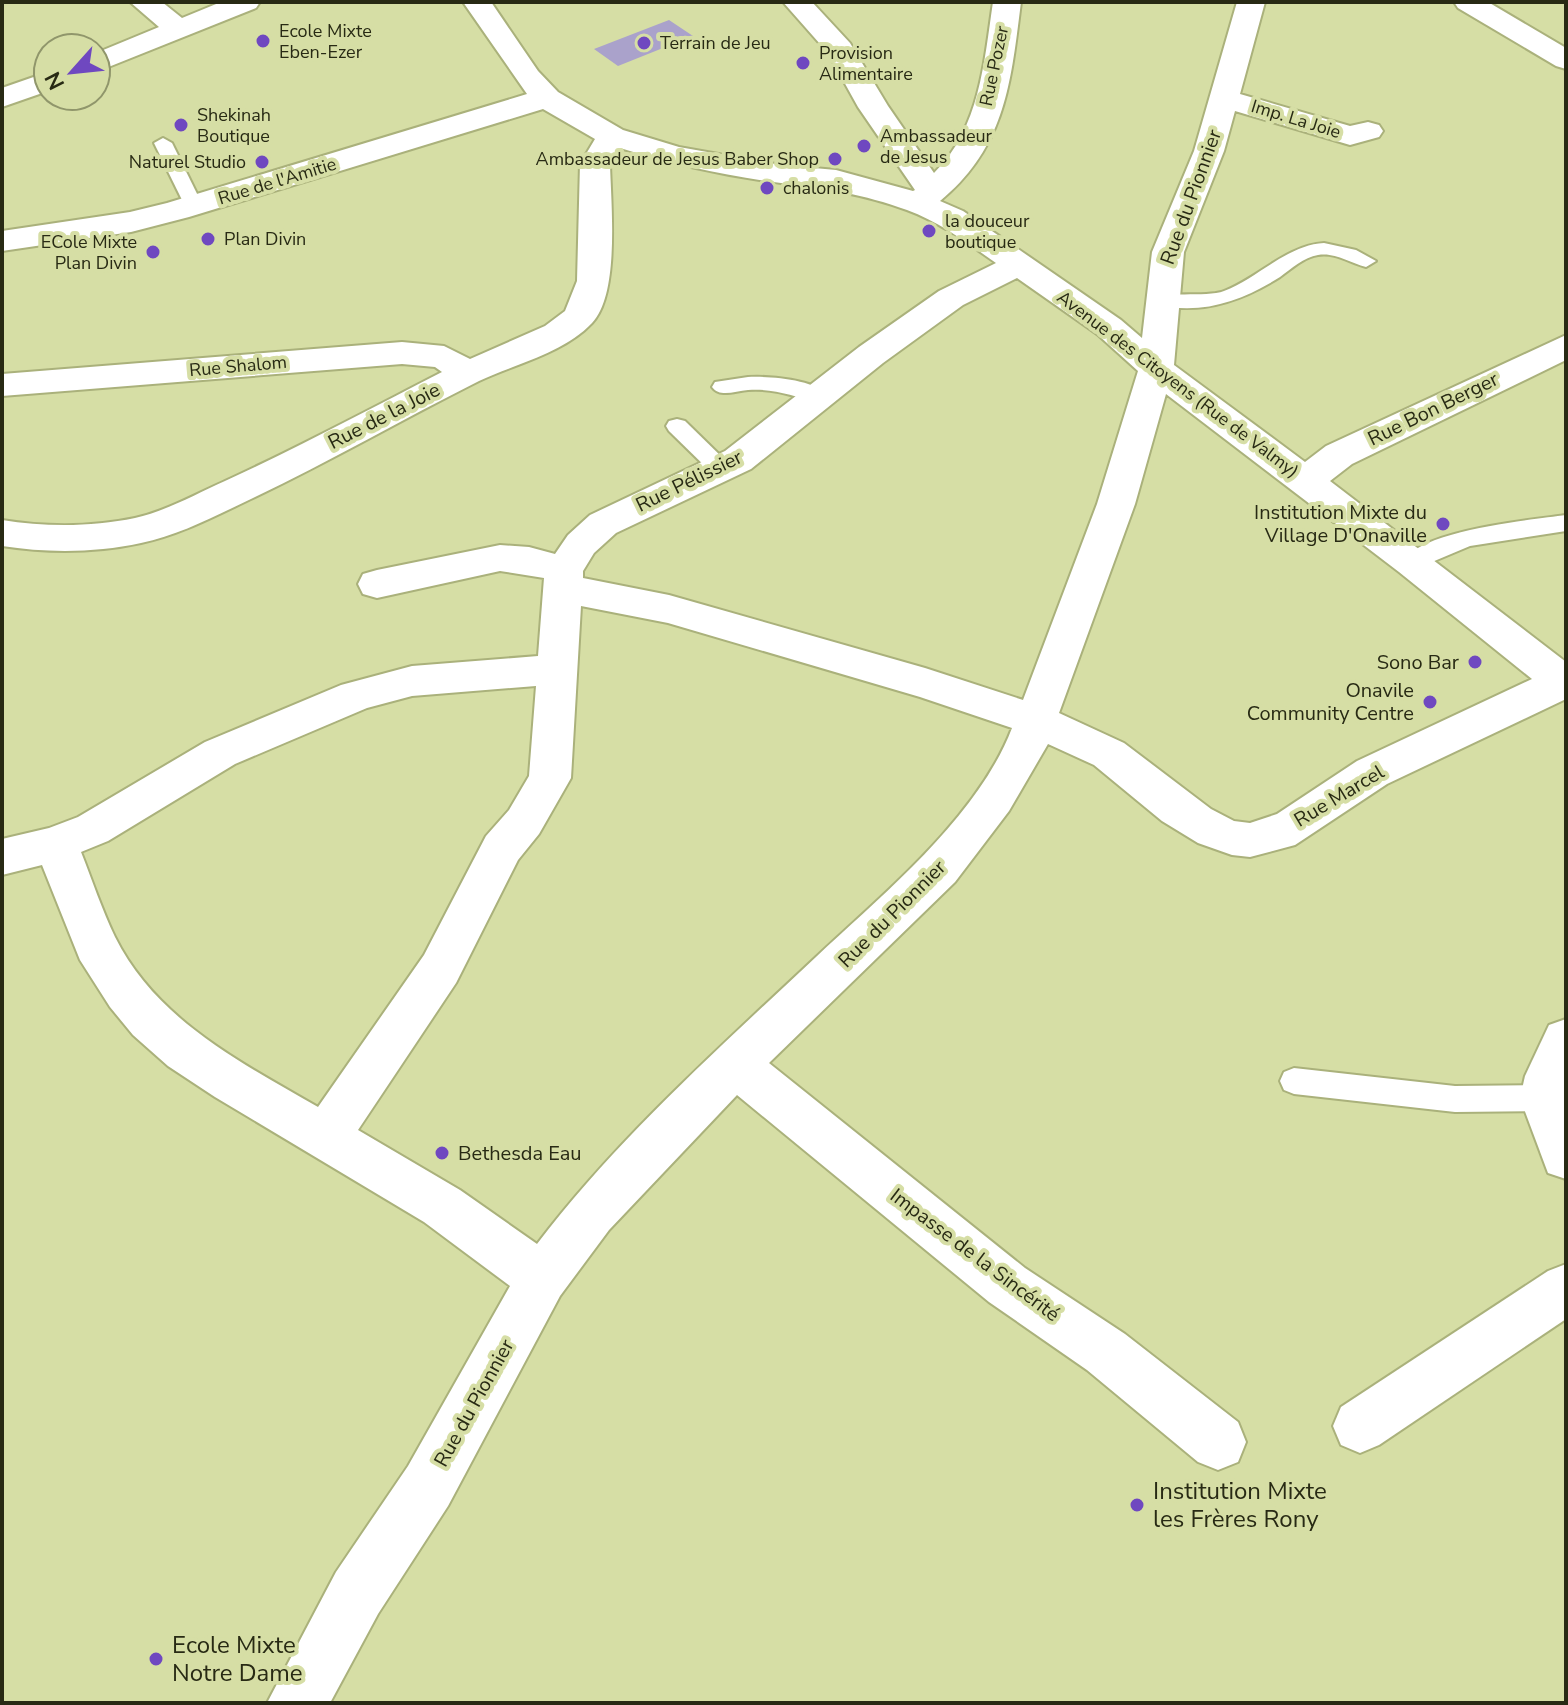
<svg xmlns="http://www.w3.org/2000/svg" width="1568" height="1705" viewBox="0 0 1568 1705" font-family="'Nunito Sans',sans-serif">
<rect width="100%" height="100%" fill="#d6dea5"/>
<polygon fill="#aaa2cb" points="669,20 693,36 618,66 594,49"/>
<g fill="none" stroke-linecap="round" stroke-linejoin="round">
<g stroke="#aab17b" stroke-width="4">
<g id="lane">
<polygon points="163,138 172,143 203,206 201,210 187,210 185,206 154,143"/>
<path d="M1324 243 1356 250 1376 261 1366 267C1350 263 1335 252 1318 255 1304 257 1291 269 1280 277 1242 301 1200 316 1155 304L1152 300C1161 290 1206 298 1224 291 1258 278 1287 245 1324 243Z"/>
<path d="M748 377C768 376 816 379 828 396L818 403C794 396 773 388 748 390 735 391 720 398 712 387L715 382Z"/>
<polygon points="677,419 685,421 729,464 732,469 729,474 713,474 669,431 666,426 669,421"/>
<path d="M1566 515V531L1470 546 1413 570 1405 568 1402 562C1421 530 1530 520 1566 515Z"/>
<polygon points="1294,1068 1455,1086 1544,1085 1554,1089 1558,1098 1554,1107 1544,1111 1455,1112 1294,1094 1284,1090 1280,1081 1284,1072"/>
</g>
</g>
<g stroke="#aab17b" stroke-width="4">
<g id="street">
<polygon points="130,2 162,2 182,18 221,2 260,2 256,8 96,72 96,53 159,27"/>
<path d="M463 2H491L538 71 558 92 623 130 679 147 781 165 836 170 913 191 915 190 858 107 828 53 783 2H812L850 43 888 106 934 173C980 128 984 62 993 2H1021C1011 81 1006 147 940 201L963 211 1121 320 1142 338 1152 252 1194 151 1237 2H1265L1240 94 1350 126 1368 122 1379 125 1383 131 1379 137 1350 145 1235 111 1224 151 1184 252 1174 365 1305 462 1326 446 1566 335V360L1352 464 1330 481 1566 662V699L1387 784 1295 845 1250 857 1232 855 1198 843 1162 821 1094 765 1048 744 1009 811 955 882 769 1063 1025 1268 1125 1334 1238 1422 1246 1442 1238 1462 1218 1470 1198 1462 1087 1370 989 1302 737 1095 609 1230 560 1296 448 1506 378 1614 330 1703H267L336 1572 408 1466 510 1286 424 1222 215 1097 168 1066 133 1035 110 1007 80 960 42 865 2 875V839L49 828 78 817 205 742 341 685 412 666 538 656 544 578 500 571 377 598 363 594 358 584 363 574 377 570 500 545 529 547 555 554 568 535 590 515 725 451 859 347 939 291 996 263C967 243 940 222 907 210 863 194 827 189 781 183 727 176 672 164 620 148L610 164C611 204 620 294 592 323 564 353 515 364 479 381 403 419 329 462 253 498 217 515 180 535 141 543 95 553 47 553 2 546V520C45 527 92 527 135 518 166 511 196 494 225 481 299 447 370 409 442 372L435 367 402 364 2 396V374L402 342 444 346 470 359 545 326 565 311 577 281 580 164 595 139 543 109 189 217 131 232 2 251V231L130 212 167 203 527 94ZM1017 278 1097 334 1138 371 1097 504 1023 700 925 668 669 595 583 578V571L594 553 616 533 751 469 883 363 963 305ZM1166 394 1399 572 1532 679 1357 761 1277 814 1250 823 1234 821 1211 809 1124 743 1059 713 1135 504ZM581 606 668 623 920 697 1012 728C978 817 883 894 816 957 719 1048 617 1139 537 1244L460 1190 358 1130 456 983 518 860 539 834 571 778ZM536 686 529 776 509 810 486 836 424 955 318 1107C242 1063 156 1020 115 937 102 910 92 880 81 852L108 841 235 764 367 708 412 696Z"/>
<polygon points="1454,2 1488,2 1566,48 1566,69 1556,66 1458,8"/>
<polygon points="48,72 48,91 2,107 2,88"/>
<polygon points="1566,1019 1566,1179 1548,1173 1520,1098 1525,1076 1549,1025"/>
<polygon points="1566,1264 1566,1319 1379,1445 1360,1453 1341,1445 1333,1426 1341,1407 1548,1271"/>
</g>
</g>
<use href="#lane" fill="#fff" fill-rule="evenodd"/>
<use href="#street" fill="#fff" fill-rule="evenodd"/>
</g>
<g fill="#6f48c0" stroke="#d6dea5" stroke-width="3">
<circle cx="263" cy="41" r="8"/>
<circle cx="644" cy="43" r="8"/>
<circle cx="803" cy="63" r="8"/>
<circle cx="181" cy="125" r="8"/>
<circle cx="864" cy="146" r="8"/>
<circle cx="835" cy="159" r="8"/>
<circle cx="262" cy="162" r="8"/>
<circle cx="767" cy="188" r="8"/>
<circle cx="929" cy="231" r="8"/>
<circle cx="208" cy="239" r="8"/>
<circle cx="153" cy="252" r="8"/>
<circle cx="1443" cy="524" r="8"/>
<circle cx="1475" cy="662" r="8"/>
<circle cx="1430" cy="702" r="8"/>
<circle cx="442" cy="1153" r="8"/>
<circle cx="1137" cy="1505" r="8"/>
<circle cx="156" cy="1659" r="8"/>
</g>
<g text-anchor="middle" dominant-baseline="central" stroke-width="8" stroke-linejoin="round" paint-order="stroke">
<g font-size="18" fill="#282a14" stroke="#d6dea5" text-anchor="start">
<text x="279" y="31">Ecole Mixte<tspan x="279" dy="21">Eben-Ezer</tspan></text>
<text x="660" y="43">Terrain de Jeu</text>
<text x="819" y="53">Provision<tspan x="819" dy="21">Alimentaire</tspan></text>
<text x="197" y="115">Shekinah<tspan x="197" dy="21">Boutique</tspan></text>
<text x="880" y="136">Ambassadeur<tspan x="880" dy="21">de Jesus</tspan></text>
<text x="819" y="159" text-anchor="end">Ambassadeur de Jesus Baber Shop</text>
<text x="246" y="162" text-anchor="end">Naturel Studio</text>
<text x="783" y="188">chalonis</text>
<text x="945" y="221">la douceur<tspan x="945" dy="21">boutique</tspan></text>
<text x="224" y="239">Plan Divin</text>
<text x="137" y="242" text-anchor="end">ECole Mixte<tspan x="137" dy="21">Plan Divin</tspan></text>
</g>
<g font-size="18" fill="#282a14" stroke="#d6dea5">
<text transform="translate(994 66) rotate(-78)">Rue Pozer</text>
<text transform="translate(1296 119) rotate(17)">Imp. La Joie</text>
<text transform="translate(277 181) rotate(-17)">Rue de l'Amitie</text>
<text transform="translate(238 366) rotate(-5)">Rue Shalom</text>
<text transform="translate(1178 384) rotate(37)">Avenue des Citoyens (Rue de Valmy)</text>
</g>
<g font-size="20" fill="#282a14" stroke="#d6dea5">
<text transform="translate(1191 197) rotate(-70)">Rue du Pionnier</text>
<text transform="translate(1433 409) rotate(-26)">Rue Bon Berger</text>
<text transform="translate(384 416) rotate(-27)">Rue de la Joie</text>
<text transform="translate(689 481) rotate(-26)">Rue Pélissier</text>
<text transform="translate(1339 796) rotate(-31)">Rue Marcel</text>
<text transform="translate(892 914) rotate(-45)">Rue du Pionnier</text>
<text transform="translate(975 1255) rotate(37)">Impasse de la Sincérité</text>
<text transform="translate(474 1403) rotate(-61)">Rue du Pionnier</text>
</g>
<g font-size="20" fill="#282a14" stroke="#d6dea5" text-anchor="end">
<text x="1427" y="512">Institution Mixte du<tspan x="1427" dy="23">Village D'Onaville</tspan></text>
<text x="1459" y="662">Sono Bar</text>
<text x="1414" y="690">Onavile<tspan x="1414" dy="23">Community Centre</tspan></text>
<text x="458" y="1153" text-anchor="start">Bethesda Eau</text>
</g>
<g font-size="24" fill="#282a14" stroke="#d6dea5" text-anchor="start">
<text x="1153" y="1491">Institution Mixte<tspan x="1153" dy="28">les Frères Rony</tspan></text>
<text x="172" y="1645">Ecole Mixte<tspan x="172" dy="28">Notre Dame</tspan></text>
</g>
</g>
<rect width="1568" height="1705" fill="none" stroke="#282a14" stroke-width="8"/>
<g transform="translate(72 72) rotate(243)"><circle r="38" fill="#d6dea5" stroke="#90966b" stroke-width="2"/>
<path d="M0-6L14 30L0 20L-14 30Z" fill="#6f48c0"/>
<text y="-12" font-size="22" font-weight="bold" text-anchor="middle" fill="#282a14">N</text>
</g>
</svg>
